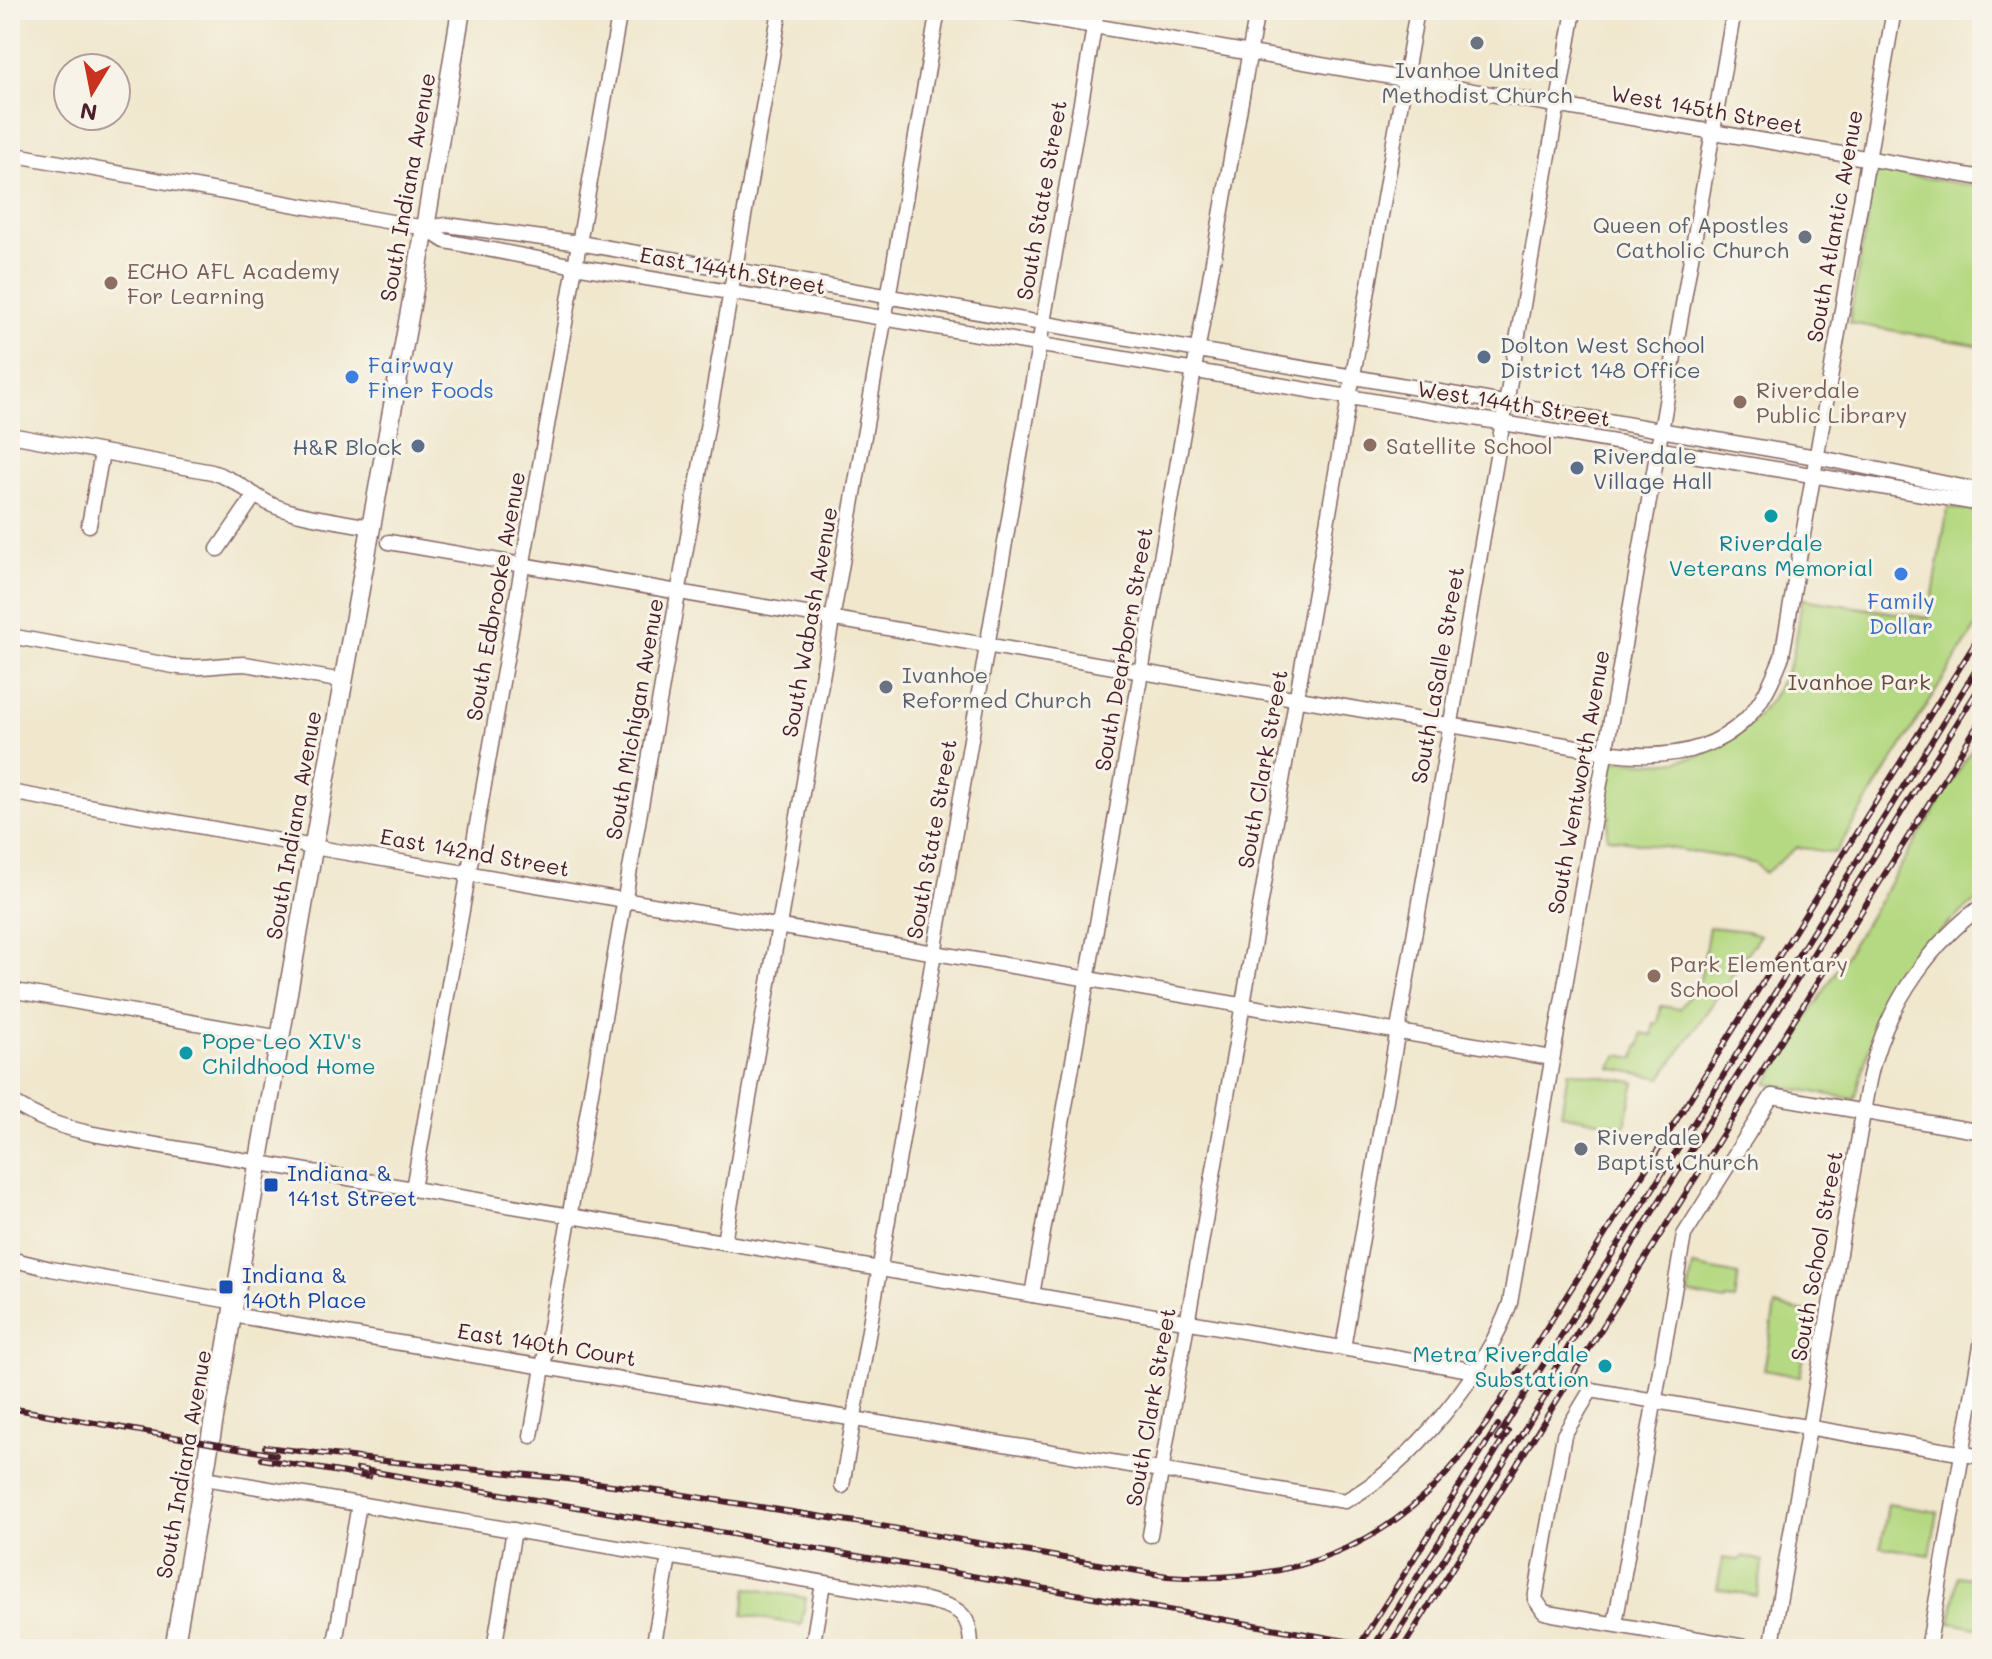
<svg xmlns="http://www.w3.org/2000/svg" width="1992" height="1659" viewBox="0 0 1992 1659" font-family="Mali,sans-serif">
<rect width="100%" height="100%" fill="#f7f3e8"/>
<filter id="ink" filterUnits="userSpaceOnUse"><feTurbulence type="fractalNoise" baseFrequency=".0125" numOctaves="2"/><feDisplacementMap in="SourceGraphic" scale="16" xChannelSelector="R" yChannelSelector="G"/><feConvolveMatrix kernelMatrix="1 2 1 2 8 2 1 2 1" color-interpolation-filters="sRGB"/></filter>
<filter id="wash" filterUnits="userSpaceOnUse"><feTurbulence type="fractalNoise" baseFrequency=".006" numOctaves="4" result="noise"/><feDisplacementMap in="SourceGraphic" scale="32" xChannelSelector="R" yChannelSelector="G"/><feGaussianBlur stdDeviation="1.8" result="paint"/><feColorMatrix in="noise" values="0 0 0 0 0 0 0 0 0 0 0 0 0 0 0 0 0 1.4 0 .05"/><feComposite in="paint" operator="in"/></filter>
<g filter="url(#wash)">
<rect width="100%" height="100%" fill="#f0e7cd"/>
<g fill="#b5d982" stroke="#807c56" stroke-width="2">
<polygon points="1881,171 1982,187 1982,346 1849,323 1874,177"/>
<path d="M1948 507 1982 512V617L1835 853 1797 847 1765 873 1756 864 1730 858 1608 838 1607 832 1610 816 1604 814 1613 760C1632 761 1651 764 1669 762 1726 756 1772 713 1791 660 1797 641 1799 618 1802 599L1929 618Z"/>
<path d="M1982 733V896C1942 926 1903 965 1883 1011 1870 1040 1863 1069 1855 1099L1767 1084Z"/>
<polygon points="1709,927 1747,931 1760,935 1661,1078 1610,1068 1618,1055 1635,1058 1638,1046 1640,1046 1642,1033 1652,1035 1654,1023 1658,1023 1661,1006 1680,1009 1700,980"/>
<polygon points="1568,1071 1635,1082 1625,1126 1561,1114"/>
<polygon points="1693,1266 1739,1275 1735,1300 1726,1299 1725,1301 1688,1294"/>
<polygon points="1775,1306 1812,1313 1800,1377 1764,1370"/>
<polygon points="1888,1504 1938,1512 1930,1555 1881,1547"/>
<polygon points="1743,1556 1763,1561 1757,1596 1717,1589 1723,1558 1739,1560"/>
<polygon points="1958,1576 1982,1580 1982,1629 1950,1623"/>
<polygon points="747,1588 806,1598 801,1625 743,1615"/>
</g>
</g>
<g filter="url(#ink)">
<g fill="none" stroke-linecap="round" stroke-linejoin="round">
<g stroke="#846564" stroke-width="17">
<g id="minor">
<polyline points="1000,10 1982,178"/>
<polyline points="10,154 425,228 447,225 579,243 1816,457 1982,491"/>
<polyline points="425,228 445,241 575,266 1982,504"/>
<path d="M10 435 212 472C238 480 249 494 272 505 299 517 341 521 371 527"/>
<polyline points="89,525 102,453"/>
<path d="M389 542 1606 752C1653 759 1707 756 1744 721 1762 704 1773 679 1782 656L1894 10"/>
<polyline points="218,549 255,495"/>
<path d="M10 636 179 667C201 669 223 664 245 664L343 681"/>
<polyline points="10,792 336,851 1552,1058"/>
<polyline points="10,990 281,1038"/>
<path d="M10 1101C38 1119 61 1127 93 1134L330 1175"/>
<polyline points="337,1176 1476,1371"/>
<polyline points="413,1189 620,10"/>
<polyline points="724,1242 938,10"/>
<polyline points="10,1259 51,1269 235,1302"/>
<polyline points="1032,1295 1257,10"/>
<path d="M233 1315 1345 1501C1411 1466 1486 1372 1510 1303L1734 10"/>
<polyline points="1343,1348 1574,10"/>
<polyline points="531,1436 780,10"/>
<path d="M205 1478 926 1600C959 1608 971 1612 971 1649"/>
<polyline points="842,1486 1097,10"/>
<polyline points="1150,1535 1417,10"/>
<polyline points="1615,1624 1684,1235 1772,1096 1982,1132"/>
<polyline points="334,1649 359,1504"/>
<polyline points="494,1649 514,1530"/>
<polyline points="653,1649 669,1557"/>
<polyline points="812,1649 823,1583"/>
<polyline points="1756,1649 1553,1614 1544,1612 1535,1599 1564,1435 1591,1390 1982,1457"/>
<path d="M1771 1649 1861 1125C1865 1102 1868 1079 1875 1057 1893 998 1932 942 1982 906"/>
<polyline points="1928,1649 1982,1340"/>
</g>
</g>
<g stroke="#846564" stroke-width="21">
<polyline id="major" points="174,1649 310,866 425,228 461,10"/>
</g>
<use href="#minor" stroke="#fff" stroke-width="14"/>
<use href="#major" stroke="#fff" stroke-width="18"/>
<g stroke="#4a1f2b" stroke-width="6">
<g id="rail">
<polyline points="1541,1391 1982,683"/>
<polyline points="10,1408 276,1455"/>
<polyline points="1497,1439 1982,660"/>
<path d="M265 1447 385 1461 559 1478 665 1492 881 1526 1167 1576C1261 1583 1352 1563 1423 1497 1447 1476 1467 1449 1487 1423L1982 632"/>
<polyline points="262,1459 369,1477"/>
<polyline points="358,1469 1352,1642"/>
<polyline points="1357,1649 1498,1425"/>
<polyline points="1372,1649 1508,1432"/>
<polyline points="1388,1649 1553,1384"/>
<polyline points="1402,1649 1982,718"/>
</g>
</g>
<use href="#rail" stroke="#f7f3e8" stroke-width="3" stroke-dasharray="9" stroke-linecap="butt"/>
</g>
</g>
<g fill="#6b7280" stroke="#f7f3e8" stroke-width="3">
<circle cx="1477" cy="43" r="8"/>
<circle cx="1805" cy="237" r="8"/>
<circle cx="886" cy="687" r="8"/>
<circle cx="1581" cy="1149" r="8"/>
</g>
<g fill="#8d6e63" stroke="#f7f3e8" stroke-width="3">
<circle cx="111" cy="283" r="8"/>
<circle cx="1740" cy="402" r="8"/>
<circle cx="1370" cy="445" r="8"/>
<circle cx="1654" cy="976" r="8"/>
</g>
<g fill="#5c6f8a" stroke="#f7f3e8" stroke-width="3">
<circle cx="1484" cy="357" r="8"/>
<circle cx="418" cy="446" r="8"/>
<circle cx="1577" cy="468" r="8"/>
</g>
<g fill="#3f7fe0" stroke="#f7f3e8" stroke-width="3">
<circle cx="352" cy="377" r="8"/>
<circle cx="1901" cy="574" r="8"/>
</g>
<g fill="#0f9aa8" stroke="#f7f3e8" stroke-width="3">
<circle cx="1771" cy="516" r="8"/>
<circle cx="186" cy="1053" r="8"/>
<circle cx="1605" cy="1366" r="8"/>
</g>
<g fill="#1a4fb4" stroke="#f7f3e8" stroke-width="3">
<rect x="263" y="1177" width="16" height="16" rx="4"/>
<rect x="218" y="1279" width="16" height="16" rx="4"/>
</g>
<g text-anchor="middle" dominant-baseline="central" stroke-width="6" stroke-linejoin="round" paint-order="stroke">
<g font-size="22" fill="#5b616d" stroke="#f7f3e8" text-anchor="start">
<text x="1477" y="69" text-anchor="middle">Ivanhoe United<tspan x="1477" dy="25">Methodist Church</tspan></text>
<text x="1789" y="224" text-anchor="end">Queen of Apostles<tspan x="1789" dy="25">Catholic Church</tspan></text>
<text x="902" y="674">Ivanhoe<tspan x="902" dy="25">Reformed Church</tspan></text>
<text x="1597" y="1136">Riverdale<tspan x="1597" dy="25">Baptist Church</tspan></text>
</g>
<g font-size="22" fill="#4a1f2b" stroke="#f7f3e8">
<text transform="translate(1707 109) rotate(10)">West 145th Street</text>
<text transform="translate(407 187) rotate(-80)">South Indiana Avenue</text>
<text transform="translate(1041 200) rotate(-80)">South State Street</text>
<text transform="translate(1834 226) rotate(-80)">South Atlantic Avenue</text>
<text transform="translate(733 270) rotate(10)">East 144th Street</text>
<text transform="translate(1514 403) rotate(9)">West 144th Street</text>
<text transform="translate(495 596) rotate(-80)">South Edbrooke Avenue</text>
<text transform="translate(809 622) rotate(-80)">South Wabash Avenue</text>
<text transform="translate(1123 649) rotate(-80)">South Dearborn Street</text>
<text transform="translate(1437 675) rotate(-80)">South LaSalle Street</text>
<text transform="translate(634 719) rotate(-80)">South Michigan Avenue</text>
<text transform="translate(1262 769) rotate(-80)">South Clark Street</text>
<text transform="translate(1578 782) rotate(-80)">South Wentworth Avenue</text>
<text transform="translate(293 825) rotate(-80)">South Indiana Avenue</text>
<text transform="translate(931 839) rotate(-80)">South State Street</text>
<text transform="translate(475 852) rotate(10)">East 142nd Street</text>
<text transform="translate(1816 1256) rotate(-80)">South School Street</text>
<text transform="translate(547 1344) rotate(9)">East 140th Court</text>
<text transform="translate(1150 1407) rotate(-80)">South Clark Street</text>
<text transform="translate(183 1464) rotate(-80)">South Indiana Avenue</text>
</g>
<g font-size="22" fill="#785e54" stroke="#f7f3e8" text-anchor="start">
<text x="127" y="270">ECHO AFL Academy<tspan x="127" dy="25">For Learning</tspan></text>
<text x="1756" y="389">Riverdale<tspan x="1756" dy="25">Public Library</tspan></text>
<text x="1386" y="445">Satellite School</text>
<text x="1670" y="963">Park Elementary<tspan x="1670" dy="25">School</tspan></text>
</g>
<g font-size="22" fill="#4e5e75" stroke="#f7f3e8" text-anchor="start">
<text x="1500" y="344">Dolton West School<tspan x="1500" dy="25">District 148 Office</tspan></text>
<text x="402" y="446" text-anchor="end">H&amp;R Block</text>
<text x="1593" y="455">Riverdale<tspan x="1593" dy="25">Village Hall</tspan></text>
</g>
<g font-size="22" fill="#366cbe" stroke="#f7f3e8" text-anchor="start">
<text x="368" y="364">Fairway<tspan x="368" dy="25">Finer Foods</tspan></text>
<text x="1901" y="600" text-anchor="middle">Family<tspan x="1901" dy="25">Dollar</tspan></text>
</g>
<g font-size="22" fill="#0d838f" stroke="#f7f3e8">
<text x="1771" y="542">Riverdale<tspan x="1771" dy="25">Veterans Memorial</tspan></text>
<text x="202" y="1040" text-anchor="start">Pope Leo XIV's<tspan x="202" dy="25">Childhood Home</tspan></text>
<text x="1589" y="1353" text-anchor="end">Metra Riverdale<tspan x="1589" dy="25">Substation</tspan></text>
</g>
<g font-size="22" fill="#654e41" stroke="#f7f3e8">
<text x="1859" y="681">Ivanhoe Park</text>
</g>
<g font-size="22" fill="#164399" stroke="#f7f3e8" text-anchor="start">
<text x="287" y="1172">Indiana &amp;<tspan x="287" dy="25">141st Street</tspan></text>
<text x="242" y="1274">Indiana &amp;<tspan x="242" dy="25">140th Place</tspan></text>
</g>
</g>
<rect width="1992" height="1659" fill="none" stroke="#f7f3e8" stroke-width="40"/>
<g transform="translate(92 92) rotate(190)"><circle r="38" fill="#f7f3e8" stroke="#b29e9c" stroke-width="2"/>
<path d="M0-6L14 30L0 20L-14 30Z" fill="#c8321e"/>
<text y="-12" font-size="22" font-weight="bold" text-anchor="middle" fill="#4a1f2b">N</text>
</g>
</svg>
